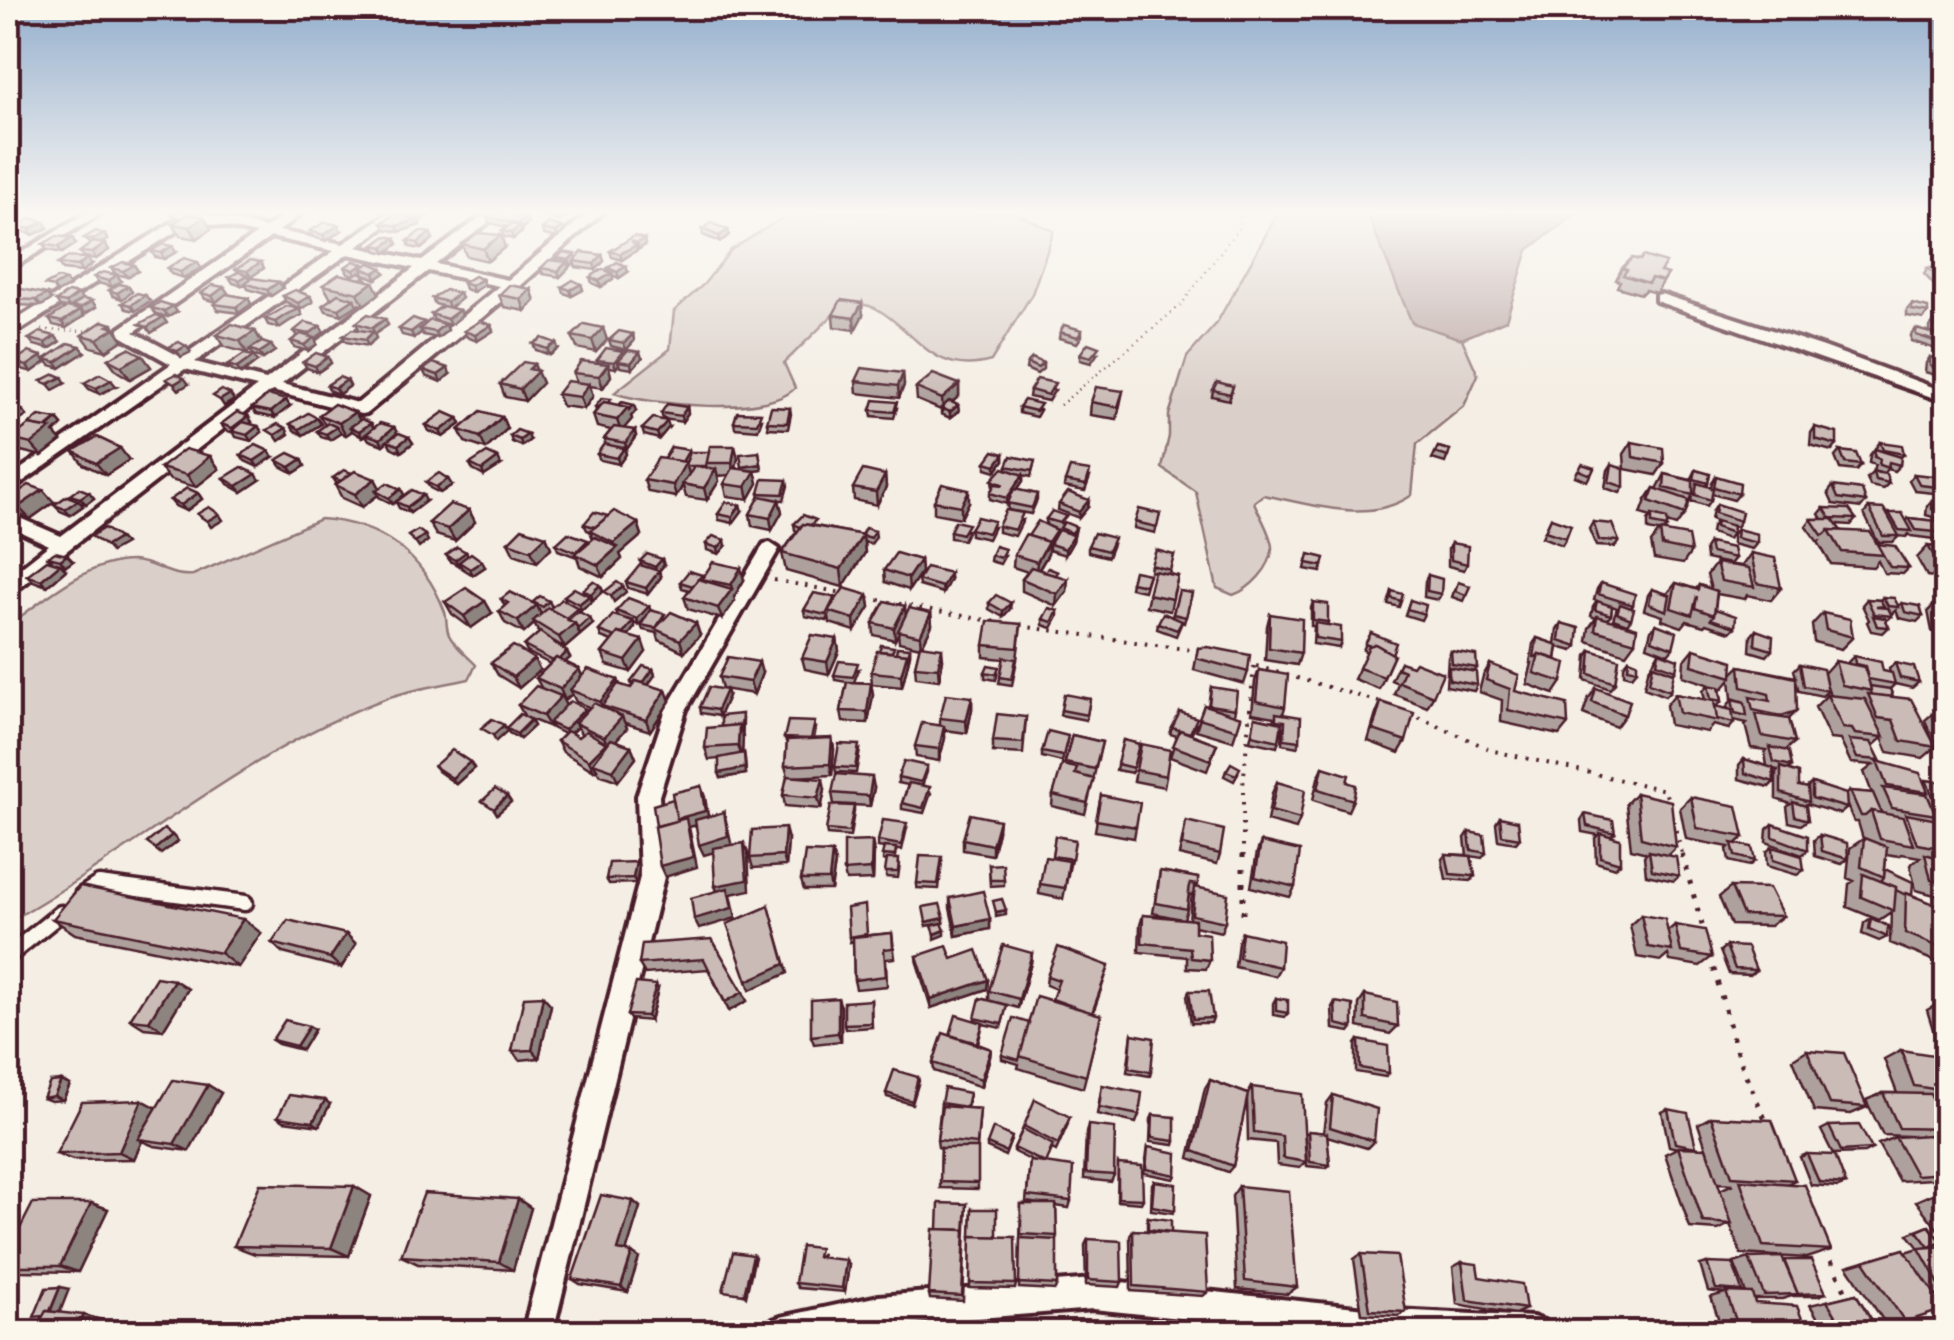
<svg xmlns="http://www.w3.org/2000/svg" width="1954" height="1340" viewBox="0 0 1954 1340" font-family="Mynerve,sans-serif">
<rect width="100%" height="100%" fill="#f4eee4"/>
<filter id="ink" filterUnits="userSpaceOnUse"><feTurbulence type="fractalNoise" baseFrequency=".01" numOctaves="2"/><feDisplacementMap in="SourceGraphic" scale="20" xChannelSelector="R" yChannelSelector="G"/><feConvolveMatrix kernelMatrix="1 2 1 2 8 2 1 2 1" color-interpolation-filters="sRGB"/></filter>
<g filter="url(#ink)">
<g fill="#dbd0c9" stroke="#92787a" stroke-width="2.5">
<path d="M790 213H1015L1054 231 1032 294 991 361C932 378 915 329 875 308 865 303 854 304 844 304L784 363 795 388C768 417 649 405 614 393L670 349 674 311 704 284 731 250Z"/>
<path d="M1278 213H1367L1412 322 1462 339 1478 375 1464 406 1417 444 1412 495C1369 525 1311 504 1263 495L1254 502C1259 515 1271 533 1272 547 1273 567 1249 590 1233 595L1217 588 1196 492 1162 468 1169 436V415L1187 357 1216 324Z"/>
<path d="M320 519C380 523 423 554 445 612 447 619 446 629 449 635 454 646 468 656 476 665L469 679C442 685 413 689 387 698 249 749 135 851 8 922V626C42 601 88 560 133 561 155 562 170 578 193 575Z"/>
</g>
<polygon fill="#baa7a5" stroke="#8d7174" stroke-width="2.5" points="1367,213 1577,213 1528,250 1506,320 1462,339 1412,323"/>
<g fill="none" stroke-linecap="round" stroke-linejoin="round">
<g stroke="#4a1f2b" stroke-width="21">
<g id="service">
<polyline points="82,895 99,884 245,903"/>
<polyline points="8,956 61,913"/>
</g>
</g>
<g stroke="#4a1f2b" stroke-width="8">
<g id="minor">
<polygon points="86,213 101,213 8,271 8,261"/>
<path d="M173 213H203L266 228 287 213H302L279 231 343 244 388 213H403L357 247 422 261 486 213H500L436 264 508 280 588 213H602L518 288 367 413 361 414 272 391 15 591 8 593V577L49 545 8 526V513L61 536 257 387 185 369 8 492V478L171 364 119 335V329L257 234 194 220 17 332H8V325L181 217ZM271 237 334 251 181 357 134 332ZM348 254 414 268 266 380 195 362ZM428 271 499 286 358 403 282 384Z"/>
<polygon points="1661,294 1824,347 1946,392 1946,402 1656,301 1656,295"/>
<polygon points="770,543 779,549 686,710 659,796 664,877 553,1332 523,1332 640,877 637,796 666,709 764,544"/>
<polygon points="1093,1279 1375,1309 1533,1317 1544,1321 1548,1332 1314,1332 1093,1309 879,1326 848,1332 766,1332 770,1321 781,1317 879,1296"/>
</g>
</g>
<g stroke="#4a1f2b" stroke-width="2.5" stroke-dasharray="1 5" stroke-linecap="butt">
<polyline points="42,330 93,331"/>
<polyline points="1060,405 1181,305 1240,226 1240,213"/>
</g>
<g stroke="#4a1f2b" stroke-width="4" stroke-dasharray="2.5 8" stroke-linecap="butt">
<polyline points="774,580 843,593"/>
<polyline points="868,598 1001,623"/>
<polyline points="1020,626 1199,651"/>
<polyline points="1246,663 1386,704"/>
<polyline points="1409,713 1494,751 1665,790 1668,802"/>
<polyline points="1673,820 1683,857"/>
<polyline points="1243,857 1243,786 1254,665"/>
</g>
<g stroke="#4a1f2b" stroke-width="5" stroke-dasharray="4 10" stroke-linecap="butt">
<polyline points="1243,854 1243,924"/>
<polyline points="1682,854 1704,932"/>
<polyline points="1710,955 1739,1060 1766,1121"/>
<polyline points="1825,1248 1849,1298"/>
</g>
<use href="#service" stroke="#fbf7ec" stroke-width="14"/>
<use href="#minor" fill="#fbf7ec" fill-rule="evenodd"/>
</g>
<g fill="#aea19d" stroke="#4a1f2b" stroke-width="2.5" fill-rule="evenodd">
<polygon points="395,213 430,213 430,214 419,222 420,225 399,232 385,229 382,223"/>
<polygon points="542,213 571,213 560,221 543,217"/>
<polygon points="204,217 211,229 197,239 180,236 173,224"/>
<polygon points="487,217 528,224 521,229 522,232 513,239 504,237 502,231 507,227 489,223"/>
<polygon points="44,222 48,228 33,235 22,231 17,225"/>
<polygon points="562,227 564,232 558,238 544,235 542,229"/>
<polygon points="702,229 728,230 729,235 720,242 703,235"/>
<polygon points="310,231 341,231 326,241 313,237"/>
<polygon points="430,233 433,239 421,249 410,247 408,241"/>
<polygon points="104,234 108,240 102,243 105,244 109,250 96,259 84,257 80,252 90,244 84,238"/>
<polygon points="72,238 76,244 62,253 47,250 43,244"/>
<polygon points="395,238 398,244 386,253 377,251 374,245"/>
<polygon points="644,239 645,245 639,249 636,248 637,250 622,260 612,257 610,251"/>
<polygon points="462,244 505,247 488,261 466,256"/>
<polygon points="151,251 176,252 164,259 155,257"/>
<polygon points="575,254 576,258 602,255 604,261 596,270 576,267 574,262 571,266 568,266 569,268 560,277 543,274 541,268 558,261 557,258"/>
<polygon points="197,262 201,268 183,278 171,274 167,268"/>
<polygon points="261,262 264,268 249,277 251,279 279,282 283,288 271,296 248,289 246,284 242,286 233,283 229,277 238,272 236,269"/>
<polygon points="58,264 92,264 82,272 62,270"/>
<polygon points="363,264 364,266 385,273 376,279 364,274 363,272 361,273 369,281 373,282 379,294 364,305 356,304 342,315 326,311 323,305 333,298 330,297 323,285 354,275 348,273 345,267"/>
<polygon points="134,265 138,271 127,277 116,274 111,268"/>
<polygon points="608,268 628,272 619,278 612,275 613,279 601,287 592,283 590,277 609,272"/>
<polygon points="1622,268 1668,274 1656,293 1645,290 1641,294 1617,287 1620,281 1616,280"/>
<polygon points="1928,268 1946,268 1946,285 1934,285 1924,274"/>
<polygon points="117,275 121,281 112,287 98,283 94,277"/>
<polygon points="482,279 484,285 473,292 465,289 463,283"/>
<polygon points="581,284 583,290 572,296 564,293 562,287"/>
<polygon points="128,286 132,292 122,299 113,296 109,290"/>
<polygon points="531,289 535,301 525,311 504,307 499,295"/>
<polygon points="201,293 228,293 226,294 248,298 251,304 239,313 218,310 214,304 216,302 205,299"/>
<polygon points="78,294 82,300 92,301 96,307 85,314 82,313 84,316 66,328 53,325 49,319 66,308 60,307 56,301"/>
<polygon points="145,295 150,301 135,311 126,309 122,303"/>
<polygon points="283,296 310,296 313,302 301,309 286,302"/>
<polygon points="432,298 461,299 450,308 459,310 462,316 450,325 445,324 448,330 438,338 423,335 422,332 414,338 402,335 399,329 425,324 443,323 434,320 431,314 442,306 435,304"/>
<polygon points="9,299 51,300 41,306 14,305"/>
<polygon points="1912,304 1928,313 1923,319 1907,316 1907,310"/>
<polygon points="151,308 177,312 168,317 156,314"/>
<polygon points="299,309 302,315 291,320 279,328 268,325 265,319"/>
<polygon points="833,315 863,315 855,330 834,327"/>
<polygon points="385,319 388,325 374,334 376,338 368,346 346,342 343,336 359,329 356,323"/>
<polygon points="1935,321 1946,324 1946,350 1945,352 1911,341 1911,335 1916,329 1930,333 1930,327"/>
<polygon points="112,324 123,340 106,351 91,347 82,335"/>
<polygon points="491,325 493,331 477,341 467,337 464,331"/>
<polygon points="320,326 324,332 315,339 317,344 308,351 294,347 291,341 298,336 294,331"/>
<polygon points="1082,330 1082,336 1077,343 1059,338 1060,332"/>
<polygon points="255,331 262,342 275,351 263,359 253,355 251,351 247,353 225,347 217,335"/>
<polygon points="633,334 634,341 626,350 611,346 609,340"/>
<polygon points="55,336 60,342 49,349 34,345 29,339"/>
<polygon points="572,336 607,340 596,352 577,348"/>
<polygon points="533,344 558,349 550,355 536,350"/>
<polygon points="623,351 624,354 642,358 632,369 620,367 619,364 616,368 609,367 611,376 603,388 590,386 593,396 584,409 562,406 557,394 576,382 573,373 598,363 597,360"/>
<polygon points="85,352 60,368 50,365 45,359"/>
<polygon points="1098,353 1091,363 1080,360 1080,354"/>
<polygon points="142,355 151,367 130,379 117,371 108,359"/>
<polygon points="328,357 331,363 318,372 307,368 303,362"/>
<polygon points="1930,357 1946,362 1946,378 1925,372 1926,363"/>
<polygon points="13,362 46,362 32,372 18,368"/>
<polygon points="257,362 241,374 232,371 228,365"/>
<polygon points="1027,363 1043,363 1043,369 1037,374 1026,369"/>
<polygon points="423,370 450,374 441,382 426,376"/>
<polygon points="536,371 542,383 525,401 505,397 500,384"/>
<polygon points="903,373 904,385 899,398 857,393 856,381"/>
<polygon points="347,380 350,386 339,394 330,391 327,385"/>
<polygon points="84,383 116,386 100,394 89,389"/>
<polygon points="959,384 959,396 952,402 959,411 950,418 941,414 941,410 917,400 916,388"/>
<polygon points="1233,386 1229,400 1212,396 1213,390"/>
<polygon points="1030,390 1055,390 1048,401 1029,397"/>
<polygon points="1123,391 1117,419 1090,415 1091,402"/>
<polygon points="613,404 636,411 631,416 632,419 624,428 636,436 627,449 625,449 626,454 619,464 600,460 597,454 606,445 604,439 611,430 597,427 593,415 596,411 595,407"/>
<polygon points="290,406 275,418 256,414 252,408"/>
<polygon points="687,407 688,413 682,422 663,419 661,413"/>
<polygon points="1019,407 1040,410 1036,417 1019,413"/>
<polygon points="790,408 791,414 788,429 768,428 767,422"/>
<polygon points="897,408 894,418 872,416 871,410"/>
<polygon points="355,412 360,421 371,423 373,428 394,427 397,433 409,437 413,443 401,452 391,447 388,441 383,445 369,440 366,435 362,437 352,431 346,435 341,433 330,440 321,437 317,431 325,425 319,415"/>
<polygon points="248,416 252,422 250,424 258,426 262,432 251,441 236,437 234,433 225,430 221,424"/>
<polygon points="502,417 507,429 486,449 465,442 459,430"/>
<polygon points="317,418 321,424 303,435 294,430 290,424"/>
<polygon points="458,418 461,424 443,437 429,431 426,425"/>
<polygon points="57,419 62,425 54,433 61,441 42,456 21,451 10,439"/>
<polygon points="762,419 758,430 735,428 734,422"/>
<polygon points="669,427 659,439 644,435 642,429"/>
<polygon points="1815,427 1837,445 1832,451 1810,445 1811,433"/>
<polygon points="510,436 530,440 522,446 512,442"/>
<polygon points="1632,442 1664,463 1656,475 1625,469 1624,454"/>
<polygon points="1880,442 1904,454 1900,458 1900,465 1894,471 1887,469 1883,474 1889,483 1883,489 1870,486 1867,478 1873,472 1880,473 1873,471 1875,465 1869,463 1870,455"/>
<polygon points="1438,447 1450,450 1445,463 1432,459"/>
<polygon points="73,451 129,460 106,475 83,464"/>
<polygon points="1840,451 1861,465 1856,471 1840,469 1835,457"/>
<polygon points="759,452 762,470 755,471 758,483 749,499 727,496 724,484 729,475 718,476 719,481 707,500 686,497 683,486 676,497 648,492 644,480 664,459 689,453 738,458 736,468 742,469"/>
<polygon points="1004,454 1004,460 996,471 986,468 986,462"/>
<polygon points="241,455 273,457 258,467 245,461"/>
<polygon points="210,456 219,469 196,487 170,480 160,468"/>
<polygon points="302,459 305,466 294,473 281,466 277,460"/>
<polygon points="1035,461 1031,477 1023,475 1023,481 1017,490 1037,494 1037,500 1031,514 1008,510 1009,501 1007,504 990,499 990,493 993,487 992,480 1007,469 1007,466"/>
<polygon points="470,464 501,465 484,476 473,470"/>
<polygon points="1612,464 1624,487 1620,493 1605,488 1608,470"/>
<polygon points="1594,468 1587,481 1575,476 1578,470"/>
<polygon points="1696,470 1708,483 1706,485 1711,487 1712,482 1716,476 1739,494 1734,500 1712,494 1711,500 1707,506 1691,501 1692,496 1685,514 1676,526 1667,523 1667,527 1664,532 1691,552 1683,564 1654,559 1651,543 1659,532 1648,530 1648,521 1651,517 1641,514 1646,500 1654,488 1657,489 1665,474 1691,480"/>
<polygon points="1914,474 1946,485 1946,490 1943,494 1915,491 1909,480"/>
<polygon points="885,475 886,487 877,505 854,500 853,488"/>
<polygon points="1090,477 1085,491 1064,487 1065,481"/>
<polygon points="224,478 260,480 242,492 228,484"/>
<polygon points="333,478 375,479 380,488 401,489 404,495 393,504 379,497 378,495 362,507 342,498 335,485 337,484"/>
<polygon points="787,480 788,486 784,500 779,500 782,512 772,530 752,526 750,514 760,497 759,493"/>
<polygon points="426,482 452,485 440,493 430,488"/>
<polygon points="1833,486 1866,502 1861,508 1833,504 1828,493"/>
<polygon points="89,492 94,498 86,504 80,502 83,506 70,515 60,511 54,505 73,498 70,495"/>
<polygon points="198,493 202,499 186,511 175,506 170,500"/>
<polygon points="8,499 54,502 30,519 16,513 8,505"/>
<polygon points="1089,500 1088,507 1079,518 1058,510 1059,504"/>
<polygon points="1932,500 1946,504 1946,516 1943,520 1926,515 1927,506"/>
<polygon points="426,501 410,513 399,508 396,502"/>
<polygon points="934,501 969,502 961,518 934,513"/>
<polygon points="1717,504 1740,521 1736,527 1733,526 1732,533 1728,539 1711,533 1712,527 1716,521 1711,519 1713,510"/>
<polygon points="1824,508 1856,519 1851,525 1837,524 1842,531 1877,544 1909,568 1903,574 1884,573 1878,561 1873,567 1831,564 1818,542 1819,541 1817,541 1806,526 1811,519 1822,519 1819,514"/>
<polygon points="1869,508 1887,515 1889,513 1906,521 1909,518 1946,522 1946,579 1927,576 1917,558 1928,546 1945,548 1940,543 1943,540 1911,536 1909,534 1906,537 1899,536 1893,542 1878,542 1864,514"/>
<polygon points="469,510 475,522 455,541 436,535 429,523"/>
<polygon points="742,511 733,523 719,520 718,514"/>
<polygon points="1160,514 1155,533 1134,528 1135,522"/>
<polygon points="1551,518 1566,538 1562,545 1542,537"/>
<polygon points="1046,519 1076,527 1073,541 1065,555 1049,550 1049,545 1048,554 1039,570 1057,576 1067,591 1056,606 1022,591 1022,579 1028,572 1013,567 1014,555 1028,536 1056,533 1060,531 1046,525"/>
<polygon points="1023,520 1015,536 998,532 998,526"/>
<polygon points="1593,522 1619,541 1615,547 1596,546 1589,529"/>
<polygon points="638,523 642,535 620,554 622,559 603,577 580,566 577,557 558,550 556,544 589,542 593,539 590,531 587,530 584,524"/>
<polygon points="794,524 816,526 861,535 875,531 876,537 871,544 864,542 865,553 843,587 786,571 782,553 797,531 795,530"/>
<polygon points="994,527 988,539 970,535 970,529"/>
<polygon points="1737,529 1757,543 1752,549 1732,544 1732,535"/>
<polygon points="968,530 963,540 950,538 950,531"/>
<polygon points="546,536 551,548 537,562 514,554 508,542"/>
<polygon points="1451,543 1467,564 1464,570 1448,566 1448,549"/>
<polygon points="1709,543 1735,558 1730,564 1706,559 1705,549"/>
<polygon points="706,544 726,546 719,554 707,550"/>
<polygon points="1113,544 1108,557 1088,552 1088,546"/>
<polygon points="466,552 468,555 485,567 473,575 462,568 460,565 459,566 450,561 446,555"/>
<polygon points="1751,553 1781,588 1771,600 1747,595 1745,599 1717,594 1715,609 1735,627 1730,632 1706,624 1704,626 1687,621 1682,627 1662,620 1663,616 1644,610 1648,595 1652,589 1667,594 1676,583 1696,589 1699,585 1711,589 1707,575 1716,563 1742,566"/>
<polygon points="991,555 1005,555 1000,564 990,561"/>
<polygon points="1174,555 1169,574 1178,576 1170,611 1146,606 1154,572 1150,571 1151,565"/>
<polygon points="48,557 73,561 66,566 61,565 66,570 47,586 33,581 27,575 53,562"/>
<polygon points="920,560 921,572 909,590 885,582 884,570"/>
<polygon points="1307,560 1323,566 1321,572 1305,569"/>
<polygon points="640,561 664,565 659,571 661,577 648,594 628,588 626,582 642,566"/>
<polygon points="1149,574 1144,591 1130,588 1131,582"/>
<polygon points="702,575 703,578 744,580 734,597 735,601 722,619 688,609 684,597 689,590 682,588 680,582"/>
<polygon points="1428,575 1441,594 1438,600 1424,597 1425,581"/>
<polygon points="950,579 943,593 919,586 918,580"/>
<polygon points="1946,581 1946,635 1932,631 1928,611 1940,599 1943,600 1935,592"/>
<polygon points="1601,583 1633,605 1631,608 1631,619 1627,624 1613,619 1617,608 1612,606 1611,615 1608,619 1635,642 1626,654 1587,641 1589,628 1596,618 1591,616 1593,607 1597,601 1594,600 1597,589"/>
<path d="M600 585 603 591 593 600 589 598 591 602 581 610 579 609 580 613 593 624 565 648 550 639 570 658 565 662 579 669 582 676 618 680 620 685 631 688 632 686 631 682 653 669 655 675 648 684 670 701 650 731 625 723 627 728 615 741 631 746 636 758 618 781 599 774 597 769 594 771 563 752 557 741 564 734 552 728 551 726 550 727 525 717 534 726 520 739 509 733 506 728 525 717 518 705 542 689 536 678 550 664 527 652 524 646 539 633 534 624 524 633 505 623 499 611 505 606 501 599 534 604 549 601 552 607 566 601 564 596 585 594 583 590ZM572 694 576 702 589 707 586 711 585 709 566 706 562 699 565 700ZM577 727 582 735 578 737 571 733Z"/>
<polygon points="1470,586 1463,601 1452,597 1455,588"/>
<polygon points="1179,591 1192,593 1184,623 1182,622 1176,636 1157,629 1158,623 1172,617"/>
<polygon points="1392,591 1401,601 1399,607 1388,604"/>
<polygon points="868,595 870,607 855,631 830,623 829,616 827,621 805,616 804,610 835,601"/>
<polygon points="1883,597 1898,606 1902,603 1923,616 1917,622 1899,618 1896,610 1893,613 1890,613 1892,616 1886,621 1889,627 1883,633 1871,631 1867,622 1869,620 1862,605 1867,599 1880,600"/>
<polygon points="1410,600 1424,614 1421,620 1405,615"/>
<polygon points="445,602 492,613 471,628 452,614"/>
<polygon points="1313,602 1328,622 1327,625 1341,642 1339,648 1313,644 1314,626 1311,626 1311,608"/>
<polygon points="989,603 1010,609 1003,617 989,609"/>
<polygon points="616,611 650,611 700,635 684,652 659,640 657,633 643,630 641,625 644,620 639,625 634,623 635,627 628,636 646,652 631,672 607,665 602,653 612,641 601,637 599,631 618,616"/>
<polygon points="1058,611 1058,617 1052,628 1043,625 1043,619"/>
<polygon points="931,613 932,625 922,645 943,659 939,680 916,677 915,666 920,647 899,642 898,633 895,640 874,635 873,623 906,614"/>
<polygon points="1823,613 1853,637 1841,649 1814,642 1812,625"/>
<polygon points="1270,614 1301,653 1297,665 1265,660 1267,626"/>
<polygon points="1561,623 1577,646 1573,651 1558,647 1556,659 1562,682 1554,694 1527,684 1532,663 1530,663 1533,644 1537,638 1555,644 1557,629"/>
<polygon points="1021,624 1017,660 1012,685 999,683 1004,659 984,657 984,645"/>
<polygon points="1656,624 1673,648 1668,654 1647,646 1651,630"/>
<polygon points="1756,630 1772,650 1767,656 1750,651 1751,636"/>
<polygon points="1371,633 1394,655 1379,689 1354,679 1367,652 1363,650"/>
<polygon points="837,639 839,651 829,674 805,669 802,658"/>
<polygon points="910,648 910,654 902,687 872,684 871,672 895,653"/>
<polygon points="1198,648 1248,672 1244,684 1194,670"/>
<path d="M1694 649 1732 674 1740 666 1796 677 1794 670 1800 664 1824 673 1835 661 1848 664V662L1854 656 1883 671 1890 673 1889 669 1895 663 1919 682 1912 688 1895 684 1890 689 1893 697 1932 738 1925 720 1932 714 1946 717V743L1933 740 1936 747 1923 758 1888 752 1882 738 1873 746 1880 760 1878 761 1924 782 1926 780 1946 783V829L1941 828 1946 844V851L1937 858 1946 860V898L1916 890 1910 865 1920 857 1902 854 1899 856 1886 854 1885 869 1912 895 1946 909V957L1937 962 1890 943 1891 912 1879 920 1847 907 1849 884 1854 881 1847 878 1850 848 1863 839 1858 822H1854L1846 803 1847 808 1840 814 1807 804 1805 805 1808 820 1801 825 1789 822 1787 807 1791 804 1776 799V773L1778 770 1774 769V782L1769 787 1739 779V765L1744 759 1767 766 1765 753 1767 750 1751 748 1745 725 1747 723 1734 720V723L1729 729 1713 725 1707 732 1669 725 1666 705 1675 694 1705 700 1703 691 1708 685H1710L1683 676 1684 661ZM1730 680 1732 698 1745 702 1732 700 1727 706 1728 709 1717 707 1722 701 1720 688 1722 689ZM1796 681 1799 691 1822 696 1828 691 1827 687 1830 696 1827 695 1815 707 1830 739 1840 740 1851 763 1873 765 1864 772 1872 793 1850 791 1846 795 1812 783 1806 788 1799 786 1789 769 1792 766 1786 750 1795 742 1789 719Z"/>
<polygon points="1591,650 1615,683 1610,689 1585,680 1587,656"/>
<polygon points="1451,651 1477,668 1474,672 1477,685 1474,691 1446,686 1448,657"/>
<polygon points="1659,652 1676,670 1673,673 1670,691 1665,696 1644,688 1648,671"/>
<polygon points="1946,656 1946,684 1937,664"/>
<polygon points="1629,659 1637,670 1632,676 1624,674 1624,665"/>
<polygon points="1400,662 1433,696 1427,707 1394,694 1398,683 1391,680"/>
<polygon points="491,663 540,670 519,688 498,675"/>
<polygon points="1490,664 1515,691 1568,724 1559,735 1501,722 1502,700 1479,692 1483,676"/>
<polygon points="859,669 854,682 871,683 873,695 868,723 843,722 841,711 847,682 835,680 834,675"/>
<polygon points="1259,670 1285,707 1283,714 1300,741 1298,747 1282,744 1283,727 1282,727 1277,747 1250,741 1255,717 1274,721 1275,717 1252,713 1255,681"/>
<polygon points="985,672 998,672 996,680 985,678"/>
<polygon points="762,673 754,694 722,689 719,677"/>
<polygon points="1211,687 1235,709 1234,715 1241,717 1233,741 1196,730 1204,705 1208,706"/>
<polygon points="1596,688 1625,715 1616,727 1583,714 1588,699"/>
<polygon points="728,696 719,716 701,713 700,707"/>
<polygon points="972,697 972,709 967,733 945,730 945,738 939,761 916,757 915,746 940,726 940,718"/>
<polygon points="1090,699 1086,720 1060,715 1061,710"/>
<polygon points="1381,702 1406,741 1399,753 1368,741 1376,714"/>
<polygon points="1026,717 1023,754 993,752 993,741"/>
<polygon points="743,720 742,754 744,753 745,759 746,774 721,778 719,759 709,760 705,748 721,727"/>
<polygon points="1196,724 1191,734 1217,744 1207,771 1170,757 1177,736 1170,734 1172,728"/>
<polygon points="816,728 814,739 832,738 834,749 832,775 792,777 825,790 821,809 785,806 783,795 788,776 785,766 787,743 784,738"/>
<polygon points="1072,735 1102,742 1085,814 1052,806 1053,795 1064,765"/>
<polygon points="1123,740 1139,744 1132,773 1116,770"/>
<polygon points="1067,741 1062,762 1042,757 1042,752"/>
<polygon points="1141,744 1166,776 1164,787 1134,781"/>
<polygon points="860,750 856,773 836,772 835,767"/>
<polygon points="470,762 474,768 456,784 438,771 434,766"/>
<polygon points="927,766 927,772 922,786 931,793 924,813 902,809 902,803 908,785 898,783 898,777"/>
<polygon points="1323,767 1347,782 1353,800 1348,811 1313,800 1318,778"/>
<polygon points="1226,771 1238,773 1234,781 1224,776"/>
<polygon points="1277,782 1300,819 1296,829 1267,821 1272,793"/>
<polygon points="874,788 870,806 834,804 832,793"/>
<polygon points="1636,793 1676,847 1668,855 1679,876 1674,881 1646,875 1644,856 1647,853 1631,849 1626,804"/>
<polygon points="1101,795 1136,827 1134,838 1095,831"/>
<polygon points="1691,797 1744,837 1736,844 1755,861 1749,866 1729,861 1727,849 1729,847 1686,839 1680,808"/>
<polygon points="854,806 854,812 850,837 827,835 826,830"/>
<polygon points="1585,814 1615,833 1611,836 1620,863 1615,868 1596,862 1595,838 1598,835 1582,832 1581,820"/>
<polygon points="1500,817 1520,838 1516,843 1498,840 1496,823"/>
<polygon points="1186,821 1220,854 1217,864 1179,855"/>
<polygon points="1773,824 1808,850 1802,855 1766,842 1767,829"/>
<polygon points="907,828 902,850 896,850 896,859 900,864 898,878 886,877 887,861 883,860 884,848 878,847 878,841"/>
<polygon points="998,831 992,855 963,850 963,839"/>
<polygon points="1469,832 1486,853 1482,858 1471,856 1475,876 1471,881 1446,879 1442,859 1446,854 1467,855 1465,838"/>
<polygon points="1820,835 1848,859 1842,864 1815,856 1814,840"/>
<polygon points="1055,836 1075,840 1063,899 1039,894 1040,884 1052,858"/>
<polygon points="788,839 786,866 753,868 750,858"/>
<polygon points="1261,842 1295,887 1290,897 1251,887 1257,852"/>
<polygon points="1772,847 1804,870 1797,875 1767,866 1766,852"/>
<polygon points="874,851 873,880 846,881 844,871"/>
<polygon points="832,853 835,863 831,890 804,890 801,880"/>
<polygon points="636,862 639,867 636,883 609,884 606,879"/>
<polygon points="942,862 939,889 917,888 917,883"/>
<polygon points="989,865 1004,880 1004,885 990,886"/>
<path d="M1160 871 1198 878 1197 887 1225 922 1221 932 1195 926V932L1210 960 1206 969 1187 968V957L1139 952 1140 925 1143 915 1181 919 1153 913ZM1189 895H1192L1189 919H1184L1187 909Z"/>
<polygon points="1731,887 1783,916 1770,926 1731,925 1719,897"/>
<polygon points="950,898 990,919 990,929 956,936 950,908"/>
<polygon points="1641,915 1668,931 1675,925 1712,957 1700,966 1670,961 1668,955 1661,961 1637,957 1630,925"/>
<polygon points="1871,918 1887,937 1879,941 1862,934 1864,923"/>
<polygon points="53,919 261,933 238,967 75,934"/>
<polygon points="1242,932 1280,967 1275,976 1235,967 1238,942"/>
<polygon points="892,933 895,958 886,959 887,986 856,989 854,980 853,941 850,942 849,937"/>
<polygon points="346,934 356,944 341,968 283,953 272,943"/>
<polygon points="712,939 747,1001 729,1011 708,969 645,974 639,964"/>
<polygon points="1726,946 1756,970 1750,975 1729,974 1720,951"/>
<polygon points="1032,953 1031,963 1018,1008 1007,1005 1001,1028 983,1024 978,1044 991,1049 990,1057 981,1087 934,1071 933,1063 950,1035 975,1021 975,1018 989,1000 989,991"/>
<polygon points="917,956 952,959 988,980 987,989 931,1008 918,966"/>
<polygon points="1109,966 1093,1013 1101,1015 1083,1088 1018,1068 1019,1064 1002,1059 1002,1055 1029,1023 1052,1001 1056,989 1046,985 1047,976"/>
<polygon points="174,980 188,989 163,1030 144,1028 130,1019"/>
<polygon points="658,989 650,1021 630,1019 627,1015"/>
<polygon points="1189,991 1213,1018 1211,1023 1191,1023 1187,996"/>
<polygon points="1365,995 1398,1026 1390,1034 1358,1027 1359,1004"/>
<polygon points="543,996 551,1005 539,1058 520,1060 512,1051"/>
<polygon points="1276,998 1288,1013 1285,1017 1273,1015 1273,1003"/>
<polygon points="871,1000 872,1027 845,1029 844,1024"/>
<polygon points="1943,1001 1946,1002 1946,1053 1940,1052 1927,1010"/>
<polygon points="1335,1002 1353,1028 1350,1032 1333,1029 1332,1007"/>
<polygon points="841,1007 841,1041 814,1044 811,1036"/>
<polygon points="314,1030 302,1050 278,1044 272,1040"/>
<polygon points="1132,1034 1151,1072 1150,1076 1127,1072"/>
<polygon points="1359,1040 1389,1073 1385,1077 1356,1072 1356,1044"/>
<polygon points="1807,1050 1867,1107 1851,1114 1814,1111 1793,1059"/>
<polygon points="1901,1050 1946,1072 1946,1118 1941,1098 1932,1099 1946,1130 1930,1137 1946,1166 1946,1174 1932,1179 1899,1181 1878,1144 1895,1137 1908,1136 1883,1135 1866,1100 1883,1093 1897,1093 1884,1059"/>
<polygon points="918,1077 919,1081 912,1104 887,1097 886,1093"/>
<polygon points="1210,1080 1248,1094 1252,1087 1306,1162 1300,1168 1277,1165 1276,1143 1248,1140 1247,1097 1233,1166 1228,1172 1189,1158 1205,1088"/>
<polygon points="61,1081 70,1085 63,1100 51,1101 43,1098"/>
<polygon points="208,1085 221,1093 189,1151 154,1146 142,1141 134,1159 73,1160 56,1154 142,1100 157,1108"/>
<polygon points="1102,1085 1139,1115 1136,1123 1097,1114"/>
<polygon points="969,1093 967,1108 980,1109 977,1148 978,1189 940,1188 941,1148 938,1147 937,1140 941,1103"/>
<polygon points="1333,1095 1374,1141 1367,1148 1327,1136 1330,1165 1326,1168 1307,1166 1305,1134 1308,1131 1323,1133 1327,1103"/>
<polygon points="330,1104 319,1126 284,1121 278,1117"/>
<path d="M1668 1109 1714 1172 1698 1124 1711 1117 1795 1180 1787 1184 1831 1250 1806 1258 1741 1254 1730 1224 1718 1230 1690 1228 1665 1154 1677 1148 1669 1146 1662 1112ZM1718 1183 1733 1184 1720 1190Z"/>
<polygon points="1153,1115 1175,1141 1174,1145 1150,1142 1151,1119"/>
<polygon points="1068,1124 1056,1151 1052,1149 1046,1163 1071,1201 1069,1208 1056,1206 1057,1285 1055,1290 1019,1288 1021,1204 1040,1204 1026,1202 1030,1161 1032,1161 1014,1152 1014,1148 1024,1126"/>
<polygon points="1088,1125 1114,1175 1111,1182 1084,1179 1086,1133"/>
<polygon points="1829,1126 1872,1149 1864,1153 1833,1154 1821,1130"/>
<polygon points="1011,1140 1005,1156 987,1148 987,1144"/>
<polygon points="1148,1147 1176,1175 1174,1179 1144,1173"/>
<polygon points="1807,1154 1846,1184 1838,1187 1811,1185 1800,1157"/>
<polygon points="1118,1164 1143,1199 1141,1203 1117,1201"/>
<polygon points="1154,1181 1175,1210 1173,1213 1151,1210 1152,1184"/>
<polygon points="354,1186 371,1196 349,1256 255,1254 234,1246"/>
<polygon points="1239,1186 1297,1287 1288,1294 1237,1289 1232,1196"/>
<polygon points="1946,1188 1946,1240 1916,1201"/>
<polygon points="518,1199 531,1208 513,1270 418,1264 401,1256"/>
<polygon points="633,1201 640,1207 626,1252 639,1258 628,1292 580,1284 572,1279"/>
<polygon points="91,1203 108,1209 78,1272 19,1271 8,1268 8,1252"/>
<polygon points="967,1204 963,1301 930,1299 929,1294 938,1229"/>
<polygon points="972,1209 997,1237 1016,1284 1015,1289 970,1288"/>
<polygon points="1148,1217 1171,1232 1208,1292 1203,1296 1131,1291 1130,1236 1133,1230 1147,1231 1147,1220"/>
<polygon points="1929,1226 1942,1242 1925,1248 1946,1246 1946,1295 1936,1296 1905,1322 1887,1326 1847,1266 1904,1249 1906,1252 1919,1248 1908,1234"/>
<polygon points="1088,1239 1122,1282 1120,1287 1086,1285 1085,1245"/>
<polygon points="822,1253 821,1257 849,1265 845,1292 798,1288 795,1283"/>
<polygon points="1361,1254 1406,1312 1398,1316 1362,1314 1354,1259"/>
<polygon points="1749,1258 1784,1260 1826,1293 1818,1296 1792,1296 1782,1299 1754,1299 1755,1303 1807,1332 1723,1332 1711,1297 1725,1293 1708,1291 1700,1265 1707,1263 1742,1291 1736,1293 1746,1293 1734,1263"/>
<polygon points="1462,1262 1479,1277 1526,1309 1515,1314 1457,1304 1453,1267"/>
<polygon points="1856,1294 1879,1332 1826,1332 1810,1305"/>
</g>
<g fill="#8d837f" stroke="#4a1f2b" stroke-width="2.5">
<polygon points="413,213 430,214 419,222 420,225 399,232 397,226 416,220"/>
<polygon points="558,213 571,213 560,221"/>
<polygon points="204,217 211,229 197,239 190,227"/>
<polygon points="526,218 528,224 521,229 522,232 513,239 511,233 517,224"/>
<polygon points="44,222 48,228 33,235 29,229"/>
<polygon points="339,225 341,231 326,241 323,235"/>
<polygon points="562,227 564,232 558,238 556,232"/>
<polygon points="728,230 729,235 720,242 719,236"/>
<polygon points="430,233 433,239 421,249 418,243"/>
<polygon points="104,234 108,240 96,246 92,240"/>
<polygon points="501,235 505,247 488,261 483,249"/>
<polygon points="72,238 76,244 62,253 58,247"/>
<polygon points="395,238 398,244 386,253 383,247"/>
<polygon points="644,239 645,245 639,249 637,243"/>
<polygon points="105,244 109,250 96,259 92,253"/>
<polygon points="636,245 637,250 622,260 620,254"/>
<polygon points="172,246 176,252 164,259 161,253"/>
<polygon points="575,254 577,260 571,266 569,260"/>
<polygon points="602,255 604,261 596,270 594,264"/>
<polygon points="87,258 92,264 82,272 78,266"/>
<polygon points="197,262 201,268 183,278 180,272"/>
<polygon points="261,262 264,268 251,277 247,271"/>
<polygon points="567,262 569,268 560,277 558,271"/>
<polygon points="363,264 366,270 361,268 363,272 357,276 354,270"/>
<polygon points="134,265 138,271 127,277 123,271"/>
<polygon points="626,266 628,272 619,278 617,272"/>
<polygon points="382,268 385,273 376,279 374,273"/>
<polygon points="11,270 20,282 8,291 8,272"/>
<polygon points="612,273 613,279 601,287 599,281"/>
<polygon points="117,275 121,281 112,287 108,281"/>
<polygon points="248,275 252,281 242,286 239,280"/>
<polygon points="482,279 484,285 473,292 471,286"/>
<polygon points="65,280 70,286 57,293 53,287"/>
<polygon points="279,282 283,288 271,296 267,290"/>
<polygon points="373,282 379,294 364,305 358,293"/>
<polygon points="581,284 583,290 572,296 570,290"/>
<polygon points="128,286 132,292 122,299 117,293"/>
<polygon points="224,287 228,293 216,302 212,296"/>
<polygon points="531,289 535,301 525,311 521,299"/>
<polygon points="459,293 461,299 449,308 447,302"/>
<polygon points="47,294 51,300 41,306 36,300"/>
<polygon points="78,294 83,300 71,309 66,303"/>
<polygon points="145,295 150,301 135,311 131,305"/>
<polygon points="310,296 313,302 301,309 298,303"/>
<polygon points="248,298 251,304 239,313 236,307"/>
<polygon points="354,299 357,305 342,315 339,309"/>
<polygon points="92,301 96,307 85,314 80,308"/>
<polygon points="862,303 863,315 855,330 854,318"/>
<polygon points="173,306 177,312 168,317 164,311"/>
<polygon points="299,309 302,315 291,320 279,328 275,322 287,314"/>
<polygon points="80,310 84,316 66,328 62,322"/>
<polygon points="459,310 462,316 450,325 447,319"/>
<polygon points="163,317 167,323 151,333 147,327"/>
<polygon points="385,319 388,325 375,334 372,328"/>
<polygon points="424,322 427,328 420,329 422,332 414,338 411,332"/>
<polygon points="112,324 123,340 106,351 97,339 108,326"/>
<polygon points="445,324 448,330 438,338 435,332"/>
<polygon points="491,325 493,331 477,341 475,335"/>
<polygon points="320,326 324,332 315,339 317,344 308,351 304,345 312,339 309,334"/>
<polygon points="603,328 607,340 596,352 592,340"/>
<polygon points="255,331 262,343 247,353 240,341"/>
<polygon points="373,332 376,338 368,346 365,340"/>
<polygon points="633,334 634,341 626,350 624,343"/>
<polygon points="55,336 60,342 49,349 45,343"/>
<polygon points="556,343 558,349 550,355 547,349"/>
<polygon points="271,345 275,351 263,359 259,353"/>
<polygon points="80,346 85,352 60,368 56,362"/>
<polygon points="186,346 191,352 181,357 177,351"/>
<polygon points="623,351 625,357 618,361 619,364 616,368 614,362"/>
<polygon points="640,352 642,358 632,369 631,363"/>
<polygon points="142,355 151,367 130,379 121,366"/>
<polygon points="42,356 46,362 32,372 27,366"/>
<polygon points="254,356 257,362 241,374 237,368"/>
<polygon points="328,357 331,363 318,372 315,366"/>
<polygon points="534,364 542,383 525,401 520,389 529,369"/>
<polygon points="608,364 611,376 603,388 599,376"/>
<polygon points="448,368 450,374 441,382 438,375"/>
<polygon points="903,373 904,385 899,398 898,386"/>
<polygon points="62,377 66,383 53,390 48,384"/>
<polygon points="184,378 189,384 179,390 174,384"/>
<polygon points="111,380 116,386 100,394 96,388"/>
<polygon points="347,380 350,386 339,394 335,388"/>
<polygon points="589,384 593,396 584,409 580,397"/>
<polygon points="959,384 959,396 943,411 942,399"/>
<polygon points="230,394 234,400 224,406 220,400"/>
<polygon points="286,400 290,406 275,418 271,412"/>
<polygon points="634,405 636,411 631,416 632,419 621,432 617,420 628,407"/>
<polygon points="958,405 959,411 950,418 950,412"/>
<polygon points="687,407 688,413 682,422 681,416"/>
<polygon points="22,410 27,416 14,424 8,418"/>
<polygon points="355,412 362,424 350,427 352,431 346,435 339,423"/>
<polygon points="248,416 252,422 238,432 234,431 232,428"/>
<polygon points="502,417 507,429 486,449 480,437"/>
<polygon points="317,418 321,424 303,435 299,429"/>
<polygon points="458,418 461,424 443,437 440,431"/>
<polygon points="57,419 62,425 54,433 61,441 42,456 31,444"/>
<polygon points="667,421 669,427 659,439 657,433"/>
<polygon points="371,423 374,429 362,437 359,431"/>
<polygon points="258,426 262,432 251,441 247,435"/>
<polygon points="337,427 341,433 330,440 326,434"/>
<polygon points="394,427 397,433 383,445 380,439"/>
<polygon points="286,428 289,434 279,441 275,435"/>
<polygon points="635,430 636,436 627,449 625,443"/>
<polygon points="528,434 530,440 522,446 520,440"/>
<polygon points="409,437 413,443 401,452 398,445"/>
<polygon points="735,446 738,458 734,475 732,463"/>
<polygon points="120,448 129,460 106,475 96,463"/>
<polygon points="624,448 626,454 619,464 617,458"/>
<polygon points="689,450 690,456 686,463 689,474 676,497 673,485 680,465"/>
<polygon points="269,451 273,457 258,467 254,461"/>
<polygon points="1004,454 1004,460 996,471 996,465"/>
<polygon points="210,456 219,469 196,487 187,475"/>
<polygon points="498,458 501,465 484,476 482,470"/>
<polygon points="302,459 305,466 294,473 290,467"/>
<polygon points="761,464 762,470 755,471 758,483 749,499 742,467"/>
<polygon points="716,469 719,481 707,500 704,488"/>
<polygon points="256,474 260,480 242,492 237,486"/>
<polygon points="885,475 886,487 877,505 876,492"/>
<polygon points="1023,475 1023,481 1007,504 1007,498"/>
<polygon points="375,479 382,492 376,491 378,495 362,507 355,494"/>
<polygon points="448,479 452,485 440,493 436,487"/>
<polygon points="401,489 404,495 393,504 389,498"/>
<polygon points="43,490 54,502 30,519 18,507"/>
<polygon points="969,490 969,502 961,518 961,506"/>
<polygon points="89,492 94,498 86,504 80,498"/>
<polygon points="198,493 202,499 186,511 181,505"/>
<polygon points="423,495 426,501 410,513 407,507"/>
<polygon points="78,500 83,506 70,515 65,509"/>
<polygon points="779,500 782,512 772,530 770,518"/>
<polygon points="1089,500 1088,507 1079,518 1079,512"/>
<polygon points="740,505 742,511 733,523 732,517"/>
<polygon points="469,510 475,522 455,541 448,529"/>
<polygon points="219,514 223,520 211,527 207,521"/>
<polygon points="638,523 642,535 620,554 622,559 603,577 598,565 616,549 614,543"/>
<polygon points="1076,527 1073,541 1065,555 1065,549 1071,539 1072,533"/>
<polygon points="1056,530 1055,536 1048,547 1048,554 1036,574 1037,562"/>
<polygon points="425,535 428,541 419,548 415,542"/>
<polygon points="863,535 865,553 843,587 841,569"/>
<polygon points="546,536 551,548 537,562 531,550"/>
<polygon points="119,538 125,544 111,552 106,546"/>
<polygon points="725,540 726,546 719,554 718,548"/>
<polygon points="466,552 469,558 459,562 460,565 459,566 455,560"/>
<polygon points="67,555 73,561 66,566 60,560"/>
<polygon points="662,559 664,565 657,573 655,567"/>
<polygon points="920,560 921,572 909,590 908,578"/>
<polygon points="482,561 485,567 473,575 470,569"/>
<polygon points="60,564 66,570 47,586 41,580"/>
<polygon points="741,568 744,580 734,597 735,601 722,619 718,608 732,589 731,585"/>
<polygon points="659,571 661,577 648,594 646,588"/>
<polygon points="950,573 950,579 943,593 942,587"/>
<polygon points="1068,579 1067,591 1056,606 1057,594"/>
<polygon points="600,585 603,591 593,600 591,594"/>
<polygon points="623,586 626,592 614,602 611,596"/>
<polygon points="868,595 870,607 855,631 854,619"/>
<polygon points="589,596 591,602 581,610 579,604"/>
<polygon points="485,601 492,613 471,628 464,616"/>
<polygon points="1011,603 1010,609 1003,617 1003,611"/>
<polygon points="537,605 542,617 533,621 534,624 524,633 518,621"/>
<polygon points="649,606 651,612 639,625 637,619"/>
<polygon points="905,606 906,618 895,640 894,628"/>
<polygon points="931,613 932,625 921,648 920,636"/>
<polygon points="590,618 593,624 580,635 578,629"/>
<polygon points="633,621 635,627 622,644 619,638"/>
<polygon points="575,623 580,635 565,648 559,637"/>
<polygon points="696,623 700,635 684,652 680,640"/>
<polygon points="837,639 839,651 829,674 827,662"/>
<polygon points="642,640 646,652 631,672 626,661"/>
<polygon points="910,648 910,654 902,687 901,675 907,654"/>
<polygon points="942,648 943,659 939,680 938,668"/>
<polygon points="567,652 570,658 558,668 555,663"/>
<polygon points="534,659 540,670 519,688 513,677"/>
<polygon points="759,662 762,673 754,694 750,682"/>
<polygon points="579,669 584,681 570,690 572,694 565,700 560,689"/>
<polygon points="653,669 655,675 643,692 641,686"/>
<polygon points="618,680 623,692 602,706 605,713 600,702"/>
<polygon points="871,683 873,695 868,723 867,712"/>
<polygon points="666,690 670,701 650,731 646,720"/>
<polygon points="726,690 728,696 719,716 717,710"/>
<polygon points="561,696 567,708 549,723 551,726 550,727 543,716"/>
<polygon points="972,697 972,709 967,733 966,721"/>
<polygon points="585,709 588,715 575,723 577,727 567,736 564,730"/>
<polygon points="1797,711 1785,723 1770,727 1781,716"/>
<polygon points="622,717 627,728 609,748 604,737"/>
<polygon points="531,720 534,726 520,739 517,734"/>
<polygon points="504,725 507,731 496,741 493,735"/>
<polygon points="739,725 743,737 742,757 738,746"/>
<polygon points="944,726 945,738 939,761 939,749"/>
<polygon points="832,738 834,749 832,775 830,764"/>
<polygon points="606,743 612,754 593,763 597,769 594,771 589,760"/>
<polygon points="631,746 636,758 618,781 613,770"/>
<polygon points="744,753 746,774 721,778 719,773"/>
<polygon points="470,762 474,768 456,784 452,778"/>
<polygon points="872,777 874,788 870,806 869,796"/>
<polygon points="823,779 825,790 821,809 818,798"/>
<polygon points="701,786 705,797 709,822 689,827 697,867 665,877 660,866 659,835 676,819"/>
<polygon points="507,796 511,802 497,814 494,809"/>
<polygon points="724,812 732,847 704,855 699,845"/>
<polygon points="999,820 998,831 992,855 992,845"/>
<polygon points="785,828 788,839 786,866 783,856"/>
<polygon points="172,835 178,841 161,854 155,849"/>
<polygon points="872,841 874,851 873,880 871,869"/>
<polygon points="744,843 748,853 750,890 731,894 736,918 699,929 694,919 719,896 715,886"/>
<polygon points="832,853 835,863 831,890 829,880"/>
<polygon points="636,862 639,867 636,883 633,878"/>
<polygon points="769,906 788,973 750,990 747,981"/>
<polygon points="1006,910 1006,915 996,917 996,912"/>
<polygon points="944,918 944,923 926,926 926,922"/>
<polygon points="243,919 261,933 238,967 220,953"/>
<polygon points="990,919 990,929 956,936 956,926"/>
<polygon points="945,930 945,935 935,939 935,934"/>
<polygon points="346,934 356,944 341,968 330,958"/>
<polygon points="1032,953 1031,963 1018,1008 1019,999"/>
<polygon points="174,980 188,989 163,1030 149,1021"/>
<polygon points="988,980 987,989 931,1008 931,999"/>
<polygon points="656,985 658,989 650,1021 647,1016"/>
<polygon points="743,992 747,1001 729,1011 725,1002"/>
<polygon points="543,996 551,1005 539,1058 532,1050"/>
<polygon points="838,998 841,1007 841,1041 838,1033"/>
<polygon points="309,1026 314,1030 302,1050 296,1046"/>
<polygon points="8,1028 15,1032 8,1042"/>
<polygon points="991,1049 990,1057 981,1087 981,1079"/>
<polygon points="61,1081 70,1085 63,1100 54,1096"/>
<polygon points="208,1085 221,1093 189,1151 174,1144"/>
<polygon points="142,1100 157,1108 138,1139 142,1141 134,1159 119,1152"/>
<polygon points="325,1100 330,1104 319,1126 313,1122"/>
<polygon points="354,1186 371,1196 349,1256 331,1248"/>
<polygon points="518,1199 531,1208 513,1270 499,1262"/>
<polygon points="633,1201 640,1207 625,1256 618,1250"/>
<polygon points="91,1203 108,1209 78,1272 60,1266"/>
<polygon points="632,1253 639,1258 628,1292 621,1287"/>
<polygon points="753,1255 755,1257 746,1296 744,1294"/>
<polygon points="846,1260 849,1265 845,1292 842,1288"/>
<polygon points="60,1287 69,1289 58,1317 49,1315"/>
<polygon points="84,1315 102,1320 95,1332 74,1332"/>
</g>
<g fill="#cabbb6" stroke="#4a1f2b" stroke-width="2.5">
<polygon points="493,213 508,213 526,218 517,224 487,217"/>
<polygon points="187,214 204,217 190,227 173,224"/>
<polygon points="395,214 418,219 397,226 382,223"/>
<polygon points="32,218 44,222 29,229 17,225"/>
<polygon points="325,222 339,225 323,235 310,231"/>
<polygon points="548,223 562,227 556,232 542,229"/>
<polygon points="711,223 728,230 719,236 702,229"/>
<polygon points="511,224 520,226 511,233 502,231"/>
<polygon points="96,231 104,234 92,240 84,238"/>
<polygon points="420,231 430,233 418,243 408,241"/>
<polygon points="478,233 501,235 483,249 462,244"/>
<polygon points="57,236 72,238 58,247 43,244"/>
<polygon points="386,236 395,238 383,247 374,245"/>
<polygon points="634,236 644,239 637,243 631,241 636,245 620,254 610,251"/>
<polygon points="93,242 105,244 92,253 80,252"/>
<polygon points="163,244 172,246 161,253 151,251"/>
<polygon points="563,252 575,254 569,260 557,258"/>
<polygon points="582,252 602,255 594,264 574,261"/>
<polygon points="1643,256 1666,263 1660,272 1668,274 1663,281 1651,278 1648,283 1623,275 1627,270 1622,268 1632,258 1640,260"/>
<polygon points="68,257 87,258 78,266 58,264"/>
<polygon points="184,258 197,262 180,272 167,268"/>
<polygon points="250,260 261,262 247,271 236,269"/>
<polygon points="549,260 567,262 558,271 541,268"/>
<polygon points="354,261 363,264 354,270 345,267"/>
<polygon points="123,262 134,265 123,271 111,268"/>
<polygon points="617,262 626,266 617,272 608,268"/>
<polygon points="370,263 382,268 374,273 361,268"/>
<polygon points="1928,268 1946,268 1946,279 1939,279"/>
<polygon points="603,269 612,273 599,281 590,277"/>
<polygon points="103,272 117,275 108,281 94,277"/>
<polygon points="239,272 248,275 239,280 229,277"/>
<polygon points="359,272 366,276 360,279 351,277"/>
<polygon points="339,274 373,282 358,293 323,285"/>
<polygon points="474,276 482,279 471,286 463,283"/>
<polygon points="58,278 65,280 53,287 45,285"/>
<polygon points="252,278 279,282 267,290 245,283"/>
<polygon points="573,280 581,284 570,290 562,287"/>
<polygon points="119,284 128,286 117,293 109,290"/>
<polygon points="213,285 224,287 212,296 201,293"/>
<polygon points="509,285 531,289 521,299 499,295"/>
<polygon points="22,289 47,294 36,300 9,299"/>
<polygon points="295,290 310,296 298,303 283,296"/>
<polygon points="445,290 459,293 447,302 432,298"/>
<polygon points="68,292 78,294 66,303 56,301"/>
<polygon points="137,293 145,295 131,305 122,303"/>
<polygon points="226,294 248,298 236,307 214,304"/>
<polygon points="338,294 354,299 339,309 323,305"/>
<polygon points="83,299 92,301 80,308 72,306"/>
<polygon points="841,300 862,303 854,318 833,315"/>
<polygon points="160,302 173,306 164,311 151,308"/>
<polygon points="1912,304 1928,308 1928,313 1912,310"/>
<polygon points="287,306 299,309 287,314 275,322 265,319"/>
<polygon points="443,306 459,310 447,319 431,314"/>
<polygon points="67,307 80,310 62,322 49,319"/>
<polygon points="368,314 385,319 372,328 356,323"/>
<polygon points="156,315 163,317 147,327 139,324"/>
<polygon points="413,318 424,322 411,332 399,329"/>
<polygon points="430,320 445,324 435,332 420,329"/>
<polygon points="103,321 112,324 108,326 115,328 97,339 82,335"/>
<polygon points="480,321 491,325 475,335 464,331"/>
<polygon points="1935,321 1946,324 1946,330 1935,327"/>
<polygon points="305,322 320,326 309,334 294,331"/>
<polygon points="232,324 255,331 240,341 217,335"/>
<polygon points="584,324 603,328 592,340 572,336"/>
<polygon points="1064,325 1082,330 1078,337 1060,332"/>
<polygon points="352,329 373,332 365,340 343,336"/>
<polygon points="1916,329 1946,337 1946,345 1916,335"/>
<polygon points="619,331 633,334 624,343 609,340"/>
<polygon points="40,332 55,336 45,343 29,339"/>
<polygon points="301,334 314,338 304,345 291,341"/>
<polygon points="542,338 556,343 547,349 533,344"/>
<polygon points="179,342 186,346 177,351 169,347"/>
<polygon points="262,342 271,345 259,353 250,349"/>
<polygon points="69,343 80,346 56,362 45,359"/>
<polygon points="1088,343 1099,347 1091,357 1080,354"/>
<polygon points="129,348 142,355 121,366 108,359"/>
<polygon points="606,348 623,351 614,362 597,360"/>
<polygon points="628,350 640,352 631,363 618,361"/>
<polygon points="28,352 42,356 27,366 13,362"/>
<polygon points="316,353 328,357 315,366 303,362"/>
<polygon points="244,354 254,356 237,368 228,365"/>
<polygon points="1930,357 1946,362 1946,370 1930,366"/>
<polygon points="1032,358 1043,363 1038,368 1027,363"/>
<polygon points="581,361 608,364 599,376 573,373"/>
<polygon points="523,362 534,364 529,369 538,371 520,389 500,384"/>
<polygon points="433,363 448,368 438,375 423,370"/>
<polygon points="862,368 903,373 898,386 856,381"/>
<polygon points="55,374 62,377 48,384 41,381"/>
<polygon points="100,374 111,380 96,388 84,383"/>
<polygon points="176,374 184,378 174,384 166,379"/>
<polygon points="933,374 959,384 942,399 916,388"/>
<polygon points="339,377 347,380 335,388 327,385"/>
<polygon points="1037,379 1055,383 1048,395 1030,390"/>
<polygon points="567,381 589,384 580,397 557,394"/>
<polygon points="1217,382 1233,386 1230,394 1213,390"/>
<polygon points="1096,387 1123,391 1118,407 1091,402"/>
<polygon points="222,390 230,394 220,400 213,396"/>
<polygon points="268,395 286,400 271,412 252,408"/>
<polygon points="602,398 611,399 608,403 604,402 599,407 595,407"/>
<polygon points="874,400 897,402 894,412 871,410"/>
<polygon points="1024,400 1041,404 1036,411 1019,407"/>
<polygon points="949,401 958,405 950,412 941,408"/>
<polygon points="604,402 628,407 617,420 593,415"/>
<polygon points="622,402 634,405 629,410 628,407 619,405"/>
<polygon points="334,404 355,412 339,423 319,415"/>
<polygon points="667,404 687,407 681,416 661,413"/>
<polygon points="12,406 22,410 8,418 8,408"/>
<polygon points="771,407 790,408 787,423 767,422"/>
<polygon points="481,411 502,417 480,437 459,430"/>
<polygon points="237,412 248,416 232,428 221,424"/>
<polygon points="444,412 458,418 440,431 426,425"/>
<polygon points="737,412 761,413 757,423 734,422"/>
<polygon points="308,413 317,418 299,429 290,424"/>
<polygon points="39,416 57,419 46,428 29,425 25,428"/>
<polygon points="653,418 667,421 657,433 642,429"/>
<polygon points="362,419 371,423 359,431 350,427"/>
<polygon points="243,422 258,426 247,435 232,431"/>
<polygon points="328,423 337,427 326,434 317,431"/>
<polygon points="380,423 394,427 380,439 366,434"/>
<polygon points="278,424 286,428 275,435 267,430"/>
<polygon points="29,425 51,429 31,444 10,439"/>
<polygon points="614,427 635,430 625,443 604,439"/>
<polygon points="1815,427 1837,433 1837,445 1815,439"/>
<polygon points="517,430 528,434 520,440 510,436"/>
<polygon points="399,433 409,437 398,445 387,441"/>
<polygon points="97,437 120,448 96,463 73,451"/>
<polygon points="1632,442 1663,448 1664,463 1633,457"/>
<polygon points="1880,442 1902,445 1904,454 1883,450"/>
<polygon points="604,444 624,448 617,458 597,454"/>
<polygon points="256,445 269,451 254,461 241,455"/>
<polygon points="710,446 735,446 732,463 706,463"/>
<polygon points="671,447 689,450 682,462 664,459"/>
<polygon points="1438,447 1450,450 1448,457 1435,453"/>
<polygon points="185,449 210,456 187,475 160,468"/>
<polygon points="1875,449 1901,457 1900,465 1889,462 1888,468 1879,465 1880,459 1874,457"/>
<polygon points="994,451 1004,454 996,465 986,462"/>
<polygon points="1840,451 1856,453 1861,465 1845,463"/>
<polygon points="690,452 709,452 706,466 687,466 686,463"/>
<polygon points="759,452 761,464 742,467 740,454"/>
<polygon points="289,453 302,459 290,467 277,460"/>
<polygon points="487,453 498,458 482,470 470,464"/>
<polygon points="1011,456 1035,461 1032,471 1007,466"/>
<polygon points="658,458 686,462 673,485 644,480"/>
<polygon points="1582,464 1594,468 1591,475 1579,470"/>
<polygon points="1612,464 1624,468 1624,487 1609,482"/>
<polygon points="695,466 716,469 704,488 682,484"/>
<polygon points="242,467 256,474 237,486 224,478"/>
<polygon points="733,468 755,471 746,487 724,484"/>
<polygon points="1003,468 1023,475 1007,498 990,493 995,484 1004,485 992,480"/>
<polygon points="1070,468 1090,471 1086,485 1065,481"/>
<polygon points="344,470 352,473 341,481 333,478"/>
<polygon points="863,470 885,475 876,492 853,488"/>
<polygon points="1696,470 1710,474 1708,483 1694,479"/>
<polygon points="355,471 375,479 355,494 335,485"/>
<polygon points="1873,472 1886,474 1889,483 1875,480"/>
<polygon points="439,473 448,479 436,487 426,482"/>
<polygon points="1665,474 1693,481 1693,495 1664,488"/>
<polygon points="1914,474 1942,477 1946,488 1920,485"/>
<polygon points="1716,476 1740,483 1739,494 1714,487"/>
<polygon points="763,479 787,480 783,494 759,493"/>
<polygon points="387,483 401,489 389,498 376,491"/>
<polygon points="1697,483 1713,488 1711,500 1695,495"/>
<polygon points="942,484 969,490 961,506 934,501"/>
<polygon points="29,485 43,490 18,507 8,503 8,499"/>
<polygon points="1833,486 1862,490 1866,502 1838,498"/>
<polygon points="79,488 89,492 80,498 70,495"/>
<polygon points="187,488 198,493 181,505 170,500"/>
<polygon points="1654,488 1689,500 1685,514 1649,501"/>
<polygon points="1014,489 1037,494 1032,508 1008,503"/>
<polygon points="412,490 423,495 407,507 396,502"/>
<polygon points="1068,492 1089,500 1079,512 1059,504"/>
<polygon points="67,496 78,500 65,509 54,505"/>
<polygon points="760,496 779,500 770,518 750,514"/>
<polygon points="1932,500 1946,504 1946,514 1932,509"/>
<polygon points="726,502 740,505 732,517 718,514"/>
<polygon points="450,504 469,510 448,529 429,523"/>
<polygon points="1717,504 1742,512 1740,521 1715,513"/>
<polygon points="209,507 219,514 207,521 197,514"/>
<polygon points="1824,508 1849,509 1856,519 1830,518"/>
<polygon points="1869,508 1884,509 1899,536 1883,536"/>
<polygon points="1139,509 1160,514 1157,527 1135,522"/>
<polygon points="1006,510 1023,513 1015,530 998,526"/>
<polygon points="614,511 638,523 614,543 590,531"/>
<polygon points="1052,511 1066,516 1060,523 1046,519"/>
<polygon points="594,512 608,516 595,527 584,524"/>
<polygon points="1889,513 1902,513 1912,531 1899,530"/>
<polygon points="803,515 816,520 811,525 803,524 800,527 794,524"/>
<polygon points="1652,515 1667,519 1667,527 1652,524"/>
<polygon points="977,517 994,521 988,533 970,529"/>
<polygon points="1551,518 1571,525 1566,538 1545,531"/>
<polygon points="1909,518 1946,522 1946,533 1916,530"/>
<polygon points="1811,519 1833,519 1842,531 1829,530 1824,535 1822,535"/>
<polygon points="955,521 968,524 962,534 950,531"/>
<polygon points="1038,521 1056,530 1048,542 1028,536"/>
<polygon points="1716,521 1733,526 1732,533 1715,527"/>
<polygon points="1064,522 1076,527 1072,533 1060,528"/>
<polygon points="1593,522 1612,524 1619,541 1599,540"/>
<polygon points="803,524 863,535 841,569 782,553"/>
<polygon points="104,528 119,538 106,546 91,536"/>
<polygon points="522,528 546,536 531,550 508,542"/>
<polygon points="865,528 875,531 871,538 861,535"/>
<polygon points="1737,529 1757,534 1757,543 1736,538"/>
<polygon points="418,530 425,535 415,542 408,536"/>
<polygon points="1058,530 1073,535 1065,549 1050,544"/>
<polygon points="1829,530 1870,532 1884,555 1842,552"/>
<polygon points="1660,531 1688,536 1691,552 1662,546"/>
<polygon points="568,533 588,540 576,552 556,544"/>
<polygon points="1094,533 1114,538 1108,551 1088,546"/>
<polygon points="1025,535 1048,542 1037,562 1014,555"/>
<polygon points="713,536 725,540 718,548 706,544"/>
<polygon points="595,537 618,547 598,565 575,554"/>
<polygon points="1451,543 1468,546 1467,564 1451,560"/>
<polygon points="1709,543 1733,548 1735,558 1711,553"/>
<polygon points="1877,544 1895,546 1909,568 1890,567"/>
<polygon points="995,546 1005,549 1000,558 991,555"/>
<polygon points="1928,546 1946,548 1946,565 1939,564"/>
<polygon points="457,547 466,552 455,560 446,555"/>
<polygon points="1156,550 1174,555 1170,570 1151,565"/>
<polygon points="55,552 67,555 60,560 48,557"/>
<polygon points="471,553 482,561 470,569 459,562"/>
<polygon points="896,553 920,560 908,578 884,570"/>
<polygon points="1751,553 1775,558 1781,588 1757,583"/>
<polygon points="647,554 662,559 655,567 640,561"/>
<polygon points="1309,554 1325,558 1323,566 1307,563"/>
<polygon points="47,560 60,564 41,580 27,575"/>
<polygon points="713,562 741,568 731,585 702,579"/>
<polygon points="1716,563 1749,568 1754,587 1721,581"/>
<polygon points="640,565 659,571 646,588 626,582"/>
<polygon points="926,567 950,573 942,587 918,580"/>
<polygon points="1031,567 1068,579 1057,594 1022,579"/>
<polygon points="1048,568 1058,572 1055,575 1044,572"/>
<polygon points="689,571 702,575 693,586 680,582"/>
<polygon points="1134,571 1149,574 1145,585 1131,582"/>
<polygon points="1154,571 1178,576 1172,599 1148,594"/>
<polygon points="1428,575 1442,579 1441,594 1427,591"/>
<polygon points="698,579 732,589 718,608 684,597"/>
<polygon points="593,581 600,585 591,594 583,590"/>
<polygon points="617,582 623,586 611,596 604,592"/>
<polygon points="1458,582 1470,586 1466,595 1455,591"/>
<polygon points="1601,583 1635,594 1633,605 1598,594"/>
<polygon points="1676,583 1698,590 1699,585 1717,591 1714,615 1695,608 1697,596 1692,615 1671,608"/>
<polygon points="466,588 485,601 464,616 445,602"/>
<polygon points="574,588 589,596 579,604 564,596"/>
<polygon points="844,588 868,595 854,619 828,611"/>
<polygon points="1652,589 1670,595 1667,611 1649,604"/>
<polygon points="1179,591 1192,593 1186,617 1173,614"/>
<polygon points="1392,591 1403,594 1401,601 1391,598"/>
<polygon points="510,592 537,605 518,621 499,611 508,603 501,599"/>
<polygon points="814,593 835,597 826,615 804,610"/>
<polygon points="996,595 1011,603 1003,611 989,603"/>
<polygon points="540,596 549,601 543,607 533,602"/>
<polygon points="1883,597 1894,598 1899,607 1888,606"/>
<polygon points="628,598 649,606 637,619 616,611"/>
<polygon points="562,599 578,608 566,618 549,609"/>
<polygon points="1867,599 1880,600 1884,606 1876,607 1888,608 1892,616 1874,614"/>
<polygon points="1940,599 1946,601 1946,620 1944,620"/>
<polygon points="1410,600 1426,605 1424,614 1407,609"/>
<polygon points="885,601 905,606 894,628 873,623"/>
<polygon points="1597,601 1612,606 1611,615 1595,610"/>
<polygon points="1313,602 1328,604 1328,622 1313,620"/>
<polygon points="1902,603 1920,606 1923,616 1905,612"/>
<polygon points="1620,604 1634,609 1631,619 1617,613"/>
<polygon points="548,608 575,623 559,637 533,621"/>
<polygon points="909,608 931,613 920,636 898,631"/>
<polygon points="1049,608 1058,611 1052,622 1043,619"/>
<polygon points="1715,609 1736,616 1735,627 1711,619 1714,615"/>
<polygon points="650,610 665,614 656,628 641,625"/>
<polygon points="578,611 590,618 578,629 575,623 568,620"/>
<polygon points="671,612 696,623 680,640 655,629"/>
<polygon points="1163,613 1182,621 1177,630 1158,623"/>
<polygon points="1823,613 1850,619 1853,637 1826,630"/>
<polygon points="1270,614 1302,619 1301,653 1269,648"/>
<polygon points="613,615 633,621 623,634 618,633 615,637 599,631"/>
<polygon points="1597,616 1637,628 1635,642 1595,630"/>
<polygon points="1873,616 1885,618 1889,627 1877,626"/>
<polygon points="988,621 1021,624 1018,648 984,645"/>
<polygon points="1315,623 1341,627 1341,642 1315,638"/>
<polygon points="1561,623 1579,628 1577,646 1559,640"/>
<polygon points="1656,624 1677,632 1673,648 1652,640"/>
<polygon points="1756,630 1773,636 1772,650 1755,645"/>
<polygon points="540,632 567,652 559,660 556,658 553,661 524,646"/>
<polygon points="618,633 642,640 626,661 602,653"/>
<polygon points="1371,633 1396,643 1392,654 1375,644 1370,646 1365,644"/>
<polygon points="812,635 837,639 827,662 802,658"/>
<polygon points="1537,638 1558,645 1556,659 1539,654 1536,657 1534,657"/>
<polygon points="1375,644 1394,655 1384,677 1359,668 1369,646"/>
<polygon points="881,645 894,647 892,652 879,651"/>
<polygon points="920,645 942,648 938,668 915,666"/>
<polygon points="513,646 534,659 513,677 491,663"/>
<polygon points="897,647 910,648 907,660 907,654 896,653"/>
<polygon points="1208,647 1250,655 1248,672 1196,658 1198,648"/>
<polygon points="1694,649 1733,661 1732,677 1692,665"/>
<polygon points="1591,650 1619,659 1615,683 1589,674"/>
<polygon points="877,651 907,654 901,675 871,672"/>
<polygon points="1451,651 1476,655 1477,668 1452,664"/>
<polygon points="1659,652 1678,659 1676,670 1657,663"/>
<polygon points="1539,654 1566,663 1562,682 1534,673"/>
<polygon points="1854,656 1881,662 1883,671 1892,673 1895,684 1868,679 1865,666 1855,664"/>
<polygon points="728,657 759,662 750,682 719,677"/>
<polygon points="1004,657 1016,659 1012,679 1000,677"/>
<polygon points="556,658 579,669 560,689 536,678"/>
<polygon points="1629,659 1637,662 1637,670 1628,668"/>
<polygon points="839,661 858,663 853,677 834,675"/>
<polygon points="1835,661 1864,667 1872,691 1842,685"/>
<polygon points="1400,662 1412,666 1415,662 1443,673 1433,696 1399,682 1404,671 1397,668"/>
<polygon points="1895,663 1914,667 1919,682 1900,678"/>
<polygon points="1490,664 1519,675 1515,691 1567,704 1568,724 1508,710 1510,689 1486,680"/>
<polygon points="1800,664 1823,669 1828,691 1804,686"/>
<polygon points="988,665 999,667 996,674 985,672"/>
<polygon points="1653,665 1674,673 1670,691 1649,683"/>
<polygon points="643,666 653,669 643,683 636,681 634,684 631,682"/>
<polygon points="1740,666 1796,678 1797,711 1781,716 1753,710 1750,697 1770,701 1769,694 1742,687"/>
<polygon points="1449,667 1476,672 1477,685 1449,680"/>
<polygon points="588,669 618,680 600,702 570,690"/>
<polygon points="1259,670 1288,675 1285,707 1256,701"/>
<polygon points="636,681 666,690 646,720 602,706 618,684 631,688"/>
<polygon points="847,682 871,683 867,712 841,711"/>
<polygon points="1708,685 1719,687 1722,701 1711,699"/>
<polygon points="536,686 561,696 543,716 518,705"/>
<polygon points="1870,686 1890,689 1893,697 1872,695"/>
<polygon points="709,687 726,690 717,710 700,707"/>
<polygon points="1211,687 1237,691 1235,709 1209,705"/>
<polygon points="1596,688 1630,701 1625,715 1592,702"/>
<polygon points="946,694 972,697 966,721 940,718"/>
<polygon points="1064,694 1090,699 1087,715 1061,710"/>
<polygon points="1675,694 1714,701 1718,721 1679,713"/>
<polygon points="1868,694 1911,699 1936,747 1901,741 1893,720 1878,718"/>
<polygon points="1827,695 1865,699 1884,737 1855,734 1852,729 1843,728"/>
<polygon points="1732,700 1745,703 1747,716 1735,713"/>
<polygon points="570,701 585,709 564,730 549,723"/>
<polygon points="1381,702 1414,713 1406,741 1373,730"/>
<polygon points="594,703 622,717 604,737 575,723"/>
<polygon points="1204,705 1241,717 1237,730 1199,718"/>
<polygon points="1715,706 1732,710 1734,723 1717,719"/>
<polygon points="1180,712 1197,718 1190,733 1172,728"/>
<polygon points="1276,713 1301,717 1300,741 1284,739 1285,721 1276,720"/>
<polygon points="520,714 531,720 517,734 506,728"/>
<polygon points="742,714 741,729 739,725 721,727 721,716"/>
<polygon points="997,714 1026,717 1023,743 993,741"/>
<polygon points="1756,714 1789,719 1795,742 1762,736"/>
<polygon points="1932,714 1946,717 1946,736 1940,735"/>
<polygon points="1255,717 1282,723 1279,741 1252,735"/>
<polygon points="492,719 504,725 493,735 481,728"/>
<polygon points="788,721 815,722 811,739 784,738"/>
<polygon points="922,723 944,726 939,749 915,746"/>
<polygon points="739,725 738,746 705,748 707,728"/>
<polygon points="1180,730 1217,744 1210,760 1173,746"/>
<polygon points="567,731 578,737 586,731 606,743 589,760 557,741"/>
<polygon points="1048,731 1068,736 1063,756 1042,752"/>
<polygon points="1072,735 1102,742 1095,769 1065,763"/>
<polygon points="832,738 830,764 785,766 787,740"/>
<polygon points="611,739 631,746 613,770 593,763"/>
<polygon points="1123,740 1139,744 1133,768 1117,764"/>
<polygon points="1849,740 1871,742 1880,760 1857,758"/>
<polygon points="839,744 859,745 855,768 835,767"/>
<polygon points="1141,744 1170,750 1166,776 1136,770"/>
<polygon points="1770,747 1789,751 1792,766 1774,762"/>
<polygon points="452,750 470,762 452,778 434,766"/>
<polygon points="744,753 745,768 719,773 719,758"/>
<polygon points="1744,759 1773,768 1774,782 1745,773"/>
<polygon points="904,761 927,766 921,782 898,777"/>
<polygon points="1877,761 1920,773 1928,792 1887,786"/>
<polygon points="1231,763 1240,768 1236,775 1226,771"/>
<polygon points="1062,765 1077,768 1075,774 1094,779 1087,803 1053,795"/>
<polygon points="1323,767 1349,775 1347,782 1356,785 1353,800 1318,789"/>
<polygon points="1781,767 1799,773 1799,786 1808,788 1809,802 1781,793"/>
<polygon points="836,774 872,777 869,796 832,793"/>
<polygon points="787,776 823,779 818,798 783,795"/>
<polygon points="1926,780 1946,783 1946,816 1942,816"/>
<polygon points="1277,782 1305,790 1300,819 1271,811"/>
<polygon points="909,783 930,787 923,808 902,803"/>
<polygon points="1812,783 1846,794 1847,808 1812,798"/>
<polygon points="701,786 705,811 676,819 672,793"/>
<polygon points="1883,788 1927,794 1936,815 1892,808"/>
<polygon points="495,789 507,796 494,809 482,801"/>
<polygon points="1850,791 1873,793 1882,814 1871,811 1865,816 1861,816"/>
<polygon points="1636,793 1671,801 1676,847 1641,838"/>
<polygon points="1101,795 1140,803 1136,827 1096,820"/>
<polygon points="1691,797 1737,806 1744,837 1697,828"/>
<polygon points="673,799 677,821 656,826 653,805"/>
<polygon points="1793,802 1806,806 1808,820 1795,816"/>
<polygon points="831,805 854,806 849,832 826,830"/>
<polygon points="1871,811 1903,817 1913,845 1880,839"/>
<polygon points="724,812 728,836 699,845 695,820"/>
<polygon points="970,814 999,820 992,845 963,839"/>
<polygon points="1585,814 1613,820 1615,833 1587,826"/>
<polygon points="1906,814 1938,820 1946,844 1946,849 1917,844"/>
<polygon points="1500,817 1518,821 1520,838 1502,835"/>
<polygon points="686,818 693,857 660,866 654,827"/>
<polygon points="883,820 907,823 901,845 878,841"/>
<polygon points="1186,821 1224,830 1220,854 1182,845"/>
<polygon points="1773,824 1808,836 1808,850 1773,837"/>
<polygon points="785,828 783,856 750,858 752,830"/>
<polygon points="164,829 172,835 155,849 147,843"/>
<polygon points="1469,832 1484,835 1486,853 1471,850"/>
<polygon points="1600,833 1620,839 1620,863 1600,857"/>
<polygon points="1820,835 1847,843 1848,859 1822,851"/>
<polygon points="1055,836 1075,840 1072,859 1052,856"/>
<polygon points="1864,838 1887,847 1884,877 1861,867"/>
<polygon points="872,841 871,869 844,871 844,842"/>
<polygon points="1261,842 1300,851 1295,887 1255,877"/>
<polygon points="744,843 747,880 715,886 713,848"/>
<polygon points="1732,843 1752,847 1755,861 1735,856"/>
<polygon points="884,847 896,848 895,856 882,855"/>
<polygon points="1772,847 1802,856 1804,870 1773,860"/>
<polygon points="1649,851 1676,857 1679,876 1652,870"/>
<polygon points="805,852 832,853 829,880 801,880"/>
<polygon points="1446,854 1471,856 1475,876 1450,874"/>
<polygon points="1925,854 1946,860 1946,884 1931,880"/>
<polygon points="920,856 942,857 938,884 917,883"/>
<polygon points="1045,857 1069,861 1065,888 1040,884"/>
<polygon points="887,859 899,859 898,872 885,872"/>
<polygon points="636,862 633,878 606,879 609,863"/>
<polygon points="1003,864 1004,880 990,880 989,865"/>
<polygon points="1885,869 1913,882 1912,895 1906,893 1904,894 1896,890 1896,887 1881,881 1884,877"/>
<polygon points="1160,871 1198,878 1198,885 1190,884 1187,909 1156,903"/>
<polygon points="1863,874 1896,887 1894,911 1861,897"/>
<polygon points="80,886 243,919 220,953 53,919"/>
<polygon points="1195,887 1228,894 1225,922 1192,915"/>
<polygon points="1731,887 1769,888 1783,916 1743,915"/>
<polygon points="728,888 732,908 694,919 691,898"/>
<polygon points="983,891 990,919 956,926 950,898"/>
<polygon points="1906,893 1946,909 1946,950 1905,933"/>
<polygon points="1002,899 1006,910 996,912 993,901"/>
<polygon points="940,904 944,918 926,922 923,907"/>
<polygon points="865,905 867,934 849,937 847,908"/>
<polygon points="769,906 785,964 747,981 727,924"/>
<polygon points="1143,915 1195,920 1195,932 1209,934 1210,960 1191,958 1190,948 1142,943"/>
<polygon points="1641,915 1665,919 1672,951 1648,947"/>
<polygon points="1871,918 1888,926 1887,937 1869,929"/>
<polygon points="288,920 346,934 330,958 272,943"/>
<polygon points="942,923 945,930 935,934 932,926"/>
<polygon points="1675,925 1705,930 1712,957 1681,952"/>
<polygon points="1242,932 1282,941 1280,967 1239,958"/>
<polygon points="892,933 893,948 884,949 886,976 854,980 853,937"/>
<polygon points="712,939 743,992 725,1002 704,959 639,964 642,944"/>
<polygon points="1003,945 1032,953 1019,999 989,991"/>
<polygon points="947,946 952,959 977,950 988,980 931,999 917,956"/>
<polygon points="1726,946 1747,947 1756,970 1735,969"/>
<polygon points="1058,947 1109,966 1092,1013 1052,999 1059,980 1047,976"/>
<polygon points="156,977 174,980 149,1021 130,1019"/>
<polygon points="636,983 656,985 647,1016 627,1015"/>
<polygon points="1189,991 1209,991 1213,1018 1193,1019"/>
<polygon points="1365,995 1397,1002 1398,1026 1365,1019"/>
<polygon points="543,996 532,1050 512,1051 524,997"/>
<polygon points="1036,996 1101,1015 1086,1076 1019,1056"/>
<polygon points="838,998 838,1033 811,1036 811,1000"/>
<polygon points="980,998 1007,1005 1002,1024 975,1018"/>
<polygon points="1276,998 1288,1000 1288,1013 1276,1011"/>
<polygon points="871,1000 871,1023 844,1024 844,1002"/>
<polygon points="1335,1002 1353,1005 1353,1028 1336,1024"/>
<polygon points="956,1015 983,1023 977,1043 950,1035"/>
<polygon points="1013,1018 1029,1023 1019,1060 1002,1055"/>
<polygon points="285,1020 309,1026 296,1046 272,1040"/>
<polygon points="943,1033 991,1049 981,1079 933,1063"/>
<polygon points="1132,1034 1154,1038 1151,1072 1129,1068"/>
<polygon points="1359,1040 1388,1046 1389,1073 1360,1068"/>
<polygon points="1807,1050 1844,1053 1867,1107 1830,1104"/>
<polygon points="1901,1050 1940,1056 1946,1072 1946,1091 1914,1086"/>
<polygon points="894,1070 918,1077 912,1101 886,1093"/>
<polygon points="173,1080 208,1085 174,1144 138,1139"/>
<polygon points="1210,1080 1248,1094 1233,1166 1193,1151"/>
<polygon points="61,1081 54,1096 43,1098 50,1082"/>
<polygon points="1102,1085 1142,1093 1139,1115 1099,1107"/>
<polygon points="1252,1087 1302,1094 1306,1162 1283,1158 1282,1136 1254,1132"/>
<polygon points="944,1088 969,1093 966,1107 941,1103"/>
<polygon points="1883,1093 1930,1094 1946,1129 1899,1128"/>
<polygon points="289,1095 325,1100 313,1122 278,1117"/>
<polygon points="1333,1095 1377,1109 1374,1141 1330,1127"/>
<polygon points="1035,1099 1070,1117 1058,1144 1024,1126"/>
<polygon points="142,1100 119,1152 56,1154 82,1102"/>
<polygon points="942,1106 980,1109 977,1144 937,1140"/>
<polygon points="1668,1109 1688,1113 1696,1147 1675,1143"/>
<polygon points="1153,1115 1175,1117 1175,1141 1152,1138"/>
<polygon points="1711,1117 1772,1120 1795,1180 1732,1176"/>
<polygon points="1088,1125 1115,1128 1114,1175 1086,1173"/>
<polygon points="1859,1125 1872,1149 1841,1151 1829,1126"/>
<polygon points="993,1128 1012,1137 1006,1152 987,1144"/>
<polygon points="1023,1129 1053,1145 1045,1163 1014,1148"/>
<polygon points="1308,1131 1327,1133 1330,1165 1310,1162"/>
<polygon points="1929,1135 1946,1166 1946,1173 1916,1175 1895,1137"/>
<polygon points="1148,1147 1177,1153 1176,1175 1146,1169"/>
<polygon points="1678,1147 1706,1148 1732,1224 1703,1222"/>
<polygon points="941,1148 978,1148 978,1183 940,1182"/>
<polygon points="1807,1154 1835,1155 1846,1184 1819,1182"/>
<polygon points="1030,1161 1073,1167 1071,1201 1027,1196"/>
<polygon points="1118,1164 1142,1166 1143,1199 1118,1198"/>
<polygon points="1740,1180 1805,1185 1831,1250 1763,1246"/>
<polygon points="1154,1181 1176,1184 1175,1210 1152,1206"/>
<polygon points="260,1184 354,1186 331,1248 234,1246"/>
<polygon points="1239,1186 1289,1191 1297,1287 1245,1281"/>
<polygon points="424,1193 518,1199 499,1262 401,1256"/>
<polygon points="601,1195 633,1201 618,1250 632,1253 621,1287 572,1279"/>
<polygon points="33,1203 91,1203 60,1266 8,1266 8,1252"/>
<polygon points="939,1203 967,1204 965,1233 965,1230 938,1229"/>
<polygon points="1021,1204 1056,1204 1057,1236 1021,1234"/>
<polygon points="972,1209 997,1209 997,1237 971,1236"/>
<polygon points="1148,1217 1171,1220 1171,1232 1148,1229"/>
<polygon points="1929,1226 1942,1242 1929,1247 1917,1231"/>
<polygon points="933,1229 965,1230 962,1296 929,1294"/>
<polygon points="1133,1230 1205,1235 1208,1292 1134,1286"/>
<polygon points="971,1236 1015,1237 1016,1284 970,1283"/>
<polygon points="1020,1238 1057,1240 1057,1285 1019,1283"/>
<polygon points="1088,1239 1121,1241 1122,1282 1088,1280"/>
<polygon points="801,1246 819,1248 817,1257 846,1260 842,1288 795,1283"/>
<polygon points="1946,1246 1946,1292 1944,1293 1919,1248"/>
<polygon points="1904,1249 1945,1309 1905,1322 1864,1261"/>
<polygon points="733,1252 753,1255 744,1294 723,1291"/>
<polygon points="1361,1254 1397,1256 1406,1312 1370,1310"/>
<polygon points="1782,1257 1798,1294 1764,1295 1749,1258"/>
<polygon points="1784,1260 1811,1260 1826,1293 1798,1294"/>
<polygon points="1462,1262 1477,1264 1479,1277 1522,1284 1526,1309 1467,1300"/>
<polygon points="1707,1263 1733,1264 1742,1291 1716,1289"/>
<polygon points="60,1287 50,1311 46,1311 44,1316 34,1317 46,1288"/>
<polygon points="1726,1292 1752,1293 1755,1303 1797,1306 1807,1332 1740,1332"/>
<polygon points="1856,1294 1879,1332 1846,1332 1827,1301"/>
<polygon points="46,1311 84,1315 74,1332 34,1332"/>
</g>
</g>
<linearGradient id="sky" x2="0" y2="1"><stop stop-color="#95afcd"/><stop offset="0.53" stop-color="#faf7f3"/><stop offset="1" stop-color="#faf7f3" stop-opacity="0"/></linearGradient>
<rect width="1954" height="401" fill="url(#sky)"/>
<rect width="1954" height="1340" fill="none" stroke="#fbf7ec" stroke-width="40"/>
<rect x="20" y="20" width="1914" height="1300" fill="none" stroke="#4a1f2b" stroke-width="4" filter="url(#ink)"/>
</svg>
